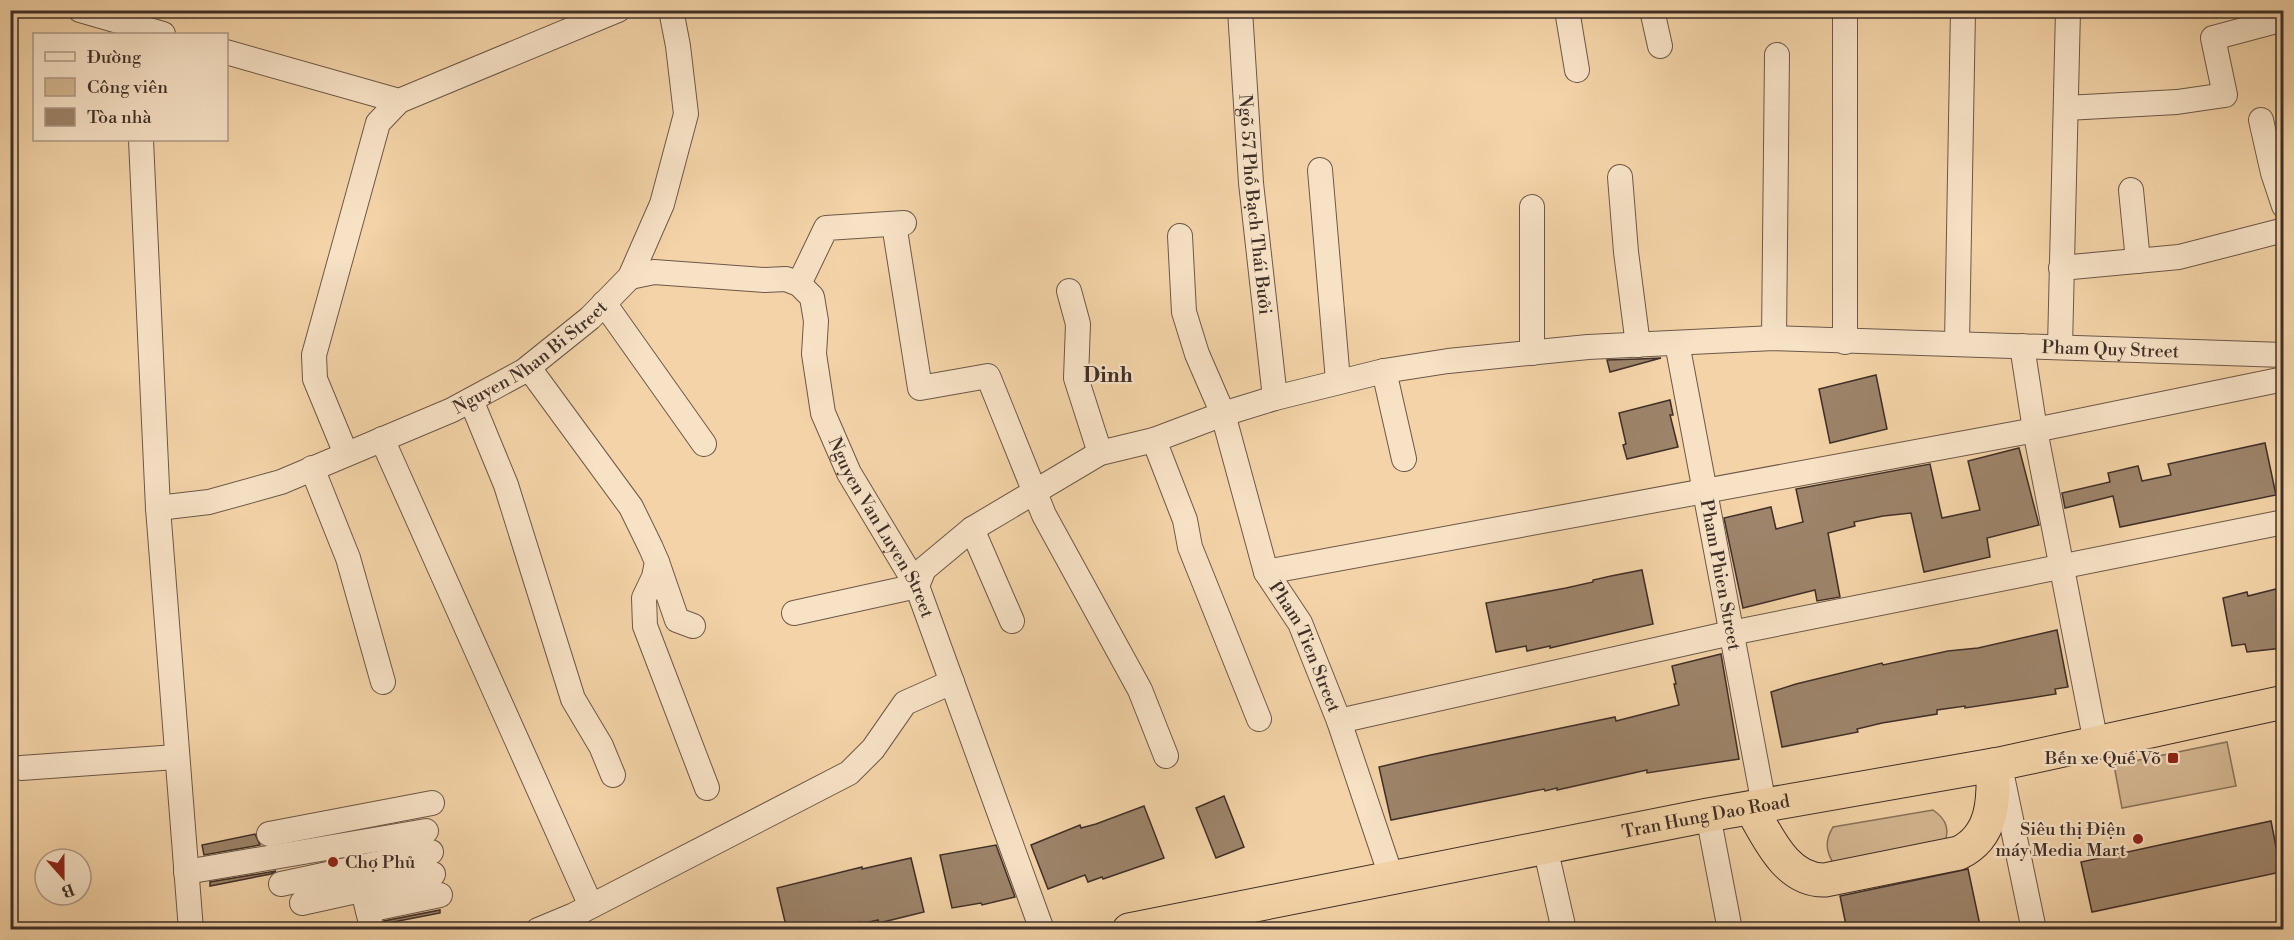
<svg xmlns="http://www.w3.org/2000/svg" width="2294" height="940" viewBox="0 0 2294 940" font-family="'Libre Bodoni',serif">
<rect width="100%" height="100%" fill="#f3d3a7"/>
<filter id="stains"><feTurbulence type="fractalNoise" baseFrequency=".00333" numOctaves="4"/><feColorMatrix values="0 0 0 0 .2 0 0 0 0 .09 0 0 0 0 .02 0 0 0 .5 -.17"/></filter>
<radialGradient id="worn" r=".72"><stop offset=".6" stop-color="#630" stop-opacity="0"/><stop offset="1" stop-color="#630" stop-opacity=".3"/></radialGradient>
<g fill="#d4b791" stroke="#8a735c" stroke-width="1.5">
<polygon points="2227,742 2236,786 2122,808 2114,765"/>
<path d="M1933 810C1948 820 1950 831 1943 847L1835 866C1826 852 1824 842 1833 827Z"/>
</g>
<g fill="#9d846a" stroke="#3f2f28" stroke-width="1.5">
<polygon points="1661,358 1610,372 1607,360 1639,359"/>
<polygon points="1876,375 1887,429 1830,443 1819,389"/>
<polygon points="1670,400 1673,415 1670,415 1678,447 1627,459 1623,445 1626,444 1619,413"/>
<polygon points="2265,443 2276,495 2120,527 2113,496 2065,508 2062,493 2110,482 2108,473 2138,466 2142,481 2171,475 2168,464"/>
<polygon points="2019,448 2039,525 1987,538 1990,557 1924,572 1911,513 1883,516 1854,522 1855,526 1828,533 1840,597 1817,601 1815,590 1743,608 1724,518 1771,507 1776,529 1803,522 1796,489 1930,464 1942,518 1980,510 1968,461"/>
<polygon points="1642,570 1653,624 1550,648 1550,646 1527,651 1526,646 1496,652 1486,603 1566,588 1593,582 1593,580 1611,576"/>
<polygon points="2276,589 2283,629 2283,648 2247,652 2245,644 2232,646 2223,598 2247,592 2248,596"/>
<polygon points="2057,630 2068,687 2055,689 2056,694 1965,708 1965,706 1937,710 1937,714 1882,723 1857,729 1858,732 1782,747 1771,692 1796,684 1882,663 1883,665 1948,651 1978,648"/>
<polygon points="1721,654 1739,759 1647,773 1647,770 1557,790 1557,788 1545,791 1544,789 1391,820 1379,767 1426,756 1615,717 1616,721 1679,705 1674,684 1676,684 1672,666"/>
<polygon points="1224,796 1244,847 1216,858 1196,808"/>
<polygon points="1144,806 1164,858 1103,879 1102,877 1088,882 1085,875 1048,889 1031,845 1080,825 1081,828 1096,824"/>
<polygon points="2271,821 2281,872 2092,912 2081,862"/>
<polygon points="255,834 260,845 204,855 202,845"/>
<polygon points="996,845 1015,897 982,905 981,903 952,908 940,855"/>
<polygon points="911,858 924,912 879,923 878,920 861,924 861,922 830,930 787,930 777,888 862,867 862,869"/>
<polygon points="1968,869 1981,930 1847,930 1840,896"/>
<polygon points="276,871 271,874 210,886 210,882"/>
<polygon points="440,910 440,913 383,924 384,921"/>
</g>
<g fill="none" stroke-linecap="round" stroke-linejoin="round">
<g stroke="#6c5848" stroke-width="26">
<g id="minor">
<polyline points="80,10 163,34"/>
<path id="s1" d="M1240 10 1251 183 1275 398"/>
<polyline points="1567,10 1577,70"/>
<polyline points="1652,10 1660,46"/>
<polyline points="226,52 399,101 618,10"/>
<polyline points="2066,108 2177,102 2225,95 2213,38 2284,19"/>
<polyline points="2261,120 2273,173 2284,206"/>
<polyline points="141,140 158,508 191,930"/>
<polyline points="1320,170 1338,381"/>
<polyline points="1620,177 1626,252 1638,345"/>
<polyline points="2131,190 2138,261"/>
<polyline points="1532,207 1532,353"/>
<polyline points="894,224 920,388 988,376 1044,515 1140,690 1166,756"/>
<path id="s2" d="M1180 236 1184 312 1197 354 1223 414 1266 572 1300 623 1339 721 1392 879"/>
<polyline points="2061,268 2179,257 2284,230"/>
<path id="s3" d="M630 277 654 272 765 280 786 279 799 284 812 297 816 321 814 354 823 413 849 473 917 586 1042 930"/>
<polyline points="799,284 826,228 904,223"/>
<polyline points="1069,291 1078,324 1076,378 1100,453"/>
<polyline points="604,303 704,444"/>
<polyline points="1774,338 1777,55"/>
<polyline points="1845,342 1845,10"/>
<path id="s4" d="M1677 343 1764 805"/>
<polyline points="1957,343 1963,10"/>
<polyline points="2022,346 2035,430 2096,743"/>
<polyline points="2060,347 2068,10"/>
<polyline points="529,368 631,507 651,548 657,562 654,577 644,598 645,626 707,788"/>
<polyline points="1384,371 1404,459"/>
<polyline points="471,400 506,485 573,699 601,746 613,775"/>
<polyline points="382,439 591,906"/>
<polyline points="1154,440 1185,520 1190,547 1259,719"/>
<polyline points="346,454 315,379 314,355 378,123 399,101"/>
<polyline points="312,468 348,558 383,682"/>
<path id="s5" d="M158 508 209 502 281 482 452 410 524 371 590 318 630 277 662 204 686 114 678 46 671 10"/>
<polyline points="972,529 1012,621"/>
<polyline points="657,562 677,620 693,626"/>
<polyline points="1266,572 2035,430 2284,379"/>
<path id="s6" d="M794 613 917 586 924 569 972 529 1100 453 1154 440 1223 414 1275 398 1384 371 1448 361 1588 347 1774 338 2284 355"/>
<polyline points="1339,721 1731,633 2284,522"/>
<polyline points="21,768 176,757"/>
<polyline points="2002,776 2034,930"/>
<polyline points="1708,815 1730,930"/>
<polyline points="269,834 432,803"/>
<polyline points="1545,847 1564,930"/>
<polyline points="186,872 426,831"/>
<polyline points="359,875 370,919"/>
<polyline points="281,884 431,852"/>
<polyline points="302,903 433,874"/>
<polyline points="368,910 440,895"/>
<polyline points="538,930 574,915 849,773 873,749 905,703 952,682"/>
</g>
</g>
<g stroke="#3f2f28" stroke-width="35">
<g id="highway">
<path d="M1751 808C1768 837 1786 881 1825 880L1959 853C1994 836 1994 799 1993 765"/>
<path id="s7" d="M1129 930 1708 815 1999 764 2284 702"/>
</g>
</g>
<use href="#minor" stroke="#f7e2c6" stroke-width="24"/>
<use href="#highway" stroke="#f3d3a7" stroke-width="33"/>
</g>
<g fill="#8f2418" stroke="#f7e2c6" stroke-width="2">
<rect x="2167" y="752" width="12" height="12" rx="3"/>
<circle cx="2138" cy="839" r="6"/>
<circle cx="333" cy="862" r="6"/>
</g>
<g text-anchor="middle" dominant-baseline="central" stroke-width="4.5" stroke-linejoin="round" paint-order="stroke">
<g font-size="18" fill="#3f2f28" stroke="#f7e2c6">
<text stroke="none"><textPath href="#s1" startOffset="195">Ngõ 57 Phố Bạch Thái Bưởi</textPath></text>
<text stroke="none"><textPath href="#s6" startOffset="1380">Pham Quy Street</textPath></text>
<text stroke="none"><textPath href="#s5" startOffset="406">Nguyen Nhan Bi Street</textPath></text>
<text stroke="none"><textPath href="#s3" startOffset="435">Nguyen Van Luyen Street</textPath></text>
<text stroke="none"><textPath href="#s4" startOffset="236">Pham Phien Street</textPath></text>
<text stroke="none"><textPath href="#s2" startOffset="434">Pham Tien Street</textPath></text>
<text stroke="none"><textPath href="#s7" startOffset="588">Tran Hung Dao Road</textPath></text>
</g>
<g font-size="18" fill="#3f2f28" stroke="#f7e2c6" text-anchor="end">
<text x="2161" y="758">Bến xe Quế Võ</text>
<text x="2126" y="829">Siêu thị Điện<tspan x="2126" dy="21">máy Media Mart</tspan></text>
<text x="345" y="862" text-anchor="start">Chợ Phủ</text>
</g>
<g font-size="21" font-weight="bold" fill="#3f2f28" stroke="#f7e2c6">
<text x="1108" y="376">Dinh</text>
</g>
</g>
<rect width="2294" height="940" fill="none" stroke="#f3d3a7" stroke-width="36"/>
<rect x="12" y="12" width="2270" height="916" fill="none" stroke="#3f2f28" stroke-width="3"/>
<rect x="18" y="18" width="2258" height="904" fill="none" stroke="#3f2f28" stroke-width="1.5"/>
<rect x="33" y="33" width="195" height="108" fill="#f7e2c6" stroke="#ad9a87" stroke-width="1.5"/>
<rect x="45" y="52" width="30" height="9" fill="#f7e2c6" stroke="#ad9a87" stroke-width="1.5"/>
<text x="87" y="63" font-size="18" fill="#3f2f28">Đường</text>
<rect x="45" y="78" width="30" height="18" fill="#d4b791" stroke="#ad9a87" stroke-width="1.5"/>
<text x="87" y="93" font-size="18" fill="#3f2f28">Công viên</text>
<rect x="45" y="108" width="30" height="18" fill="#9d846a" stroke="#ad9a87" stroke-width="1.5"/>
<text x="87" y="123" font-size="18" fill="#3f2f28">Tòa nhà</text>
<g transform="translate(63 877) rotate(159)"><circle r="28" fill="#f7e2c6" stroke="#ad9a87" stroke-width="1.5"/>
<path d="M0-4.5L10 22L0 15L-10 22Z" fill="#8f2418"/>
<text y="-9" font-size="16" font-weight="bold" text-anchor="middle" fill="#3f2f28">B</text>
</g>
<rect width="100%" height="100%" filter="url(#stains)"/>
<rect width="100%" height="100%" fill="url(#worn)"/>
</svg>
